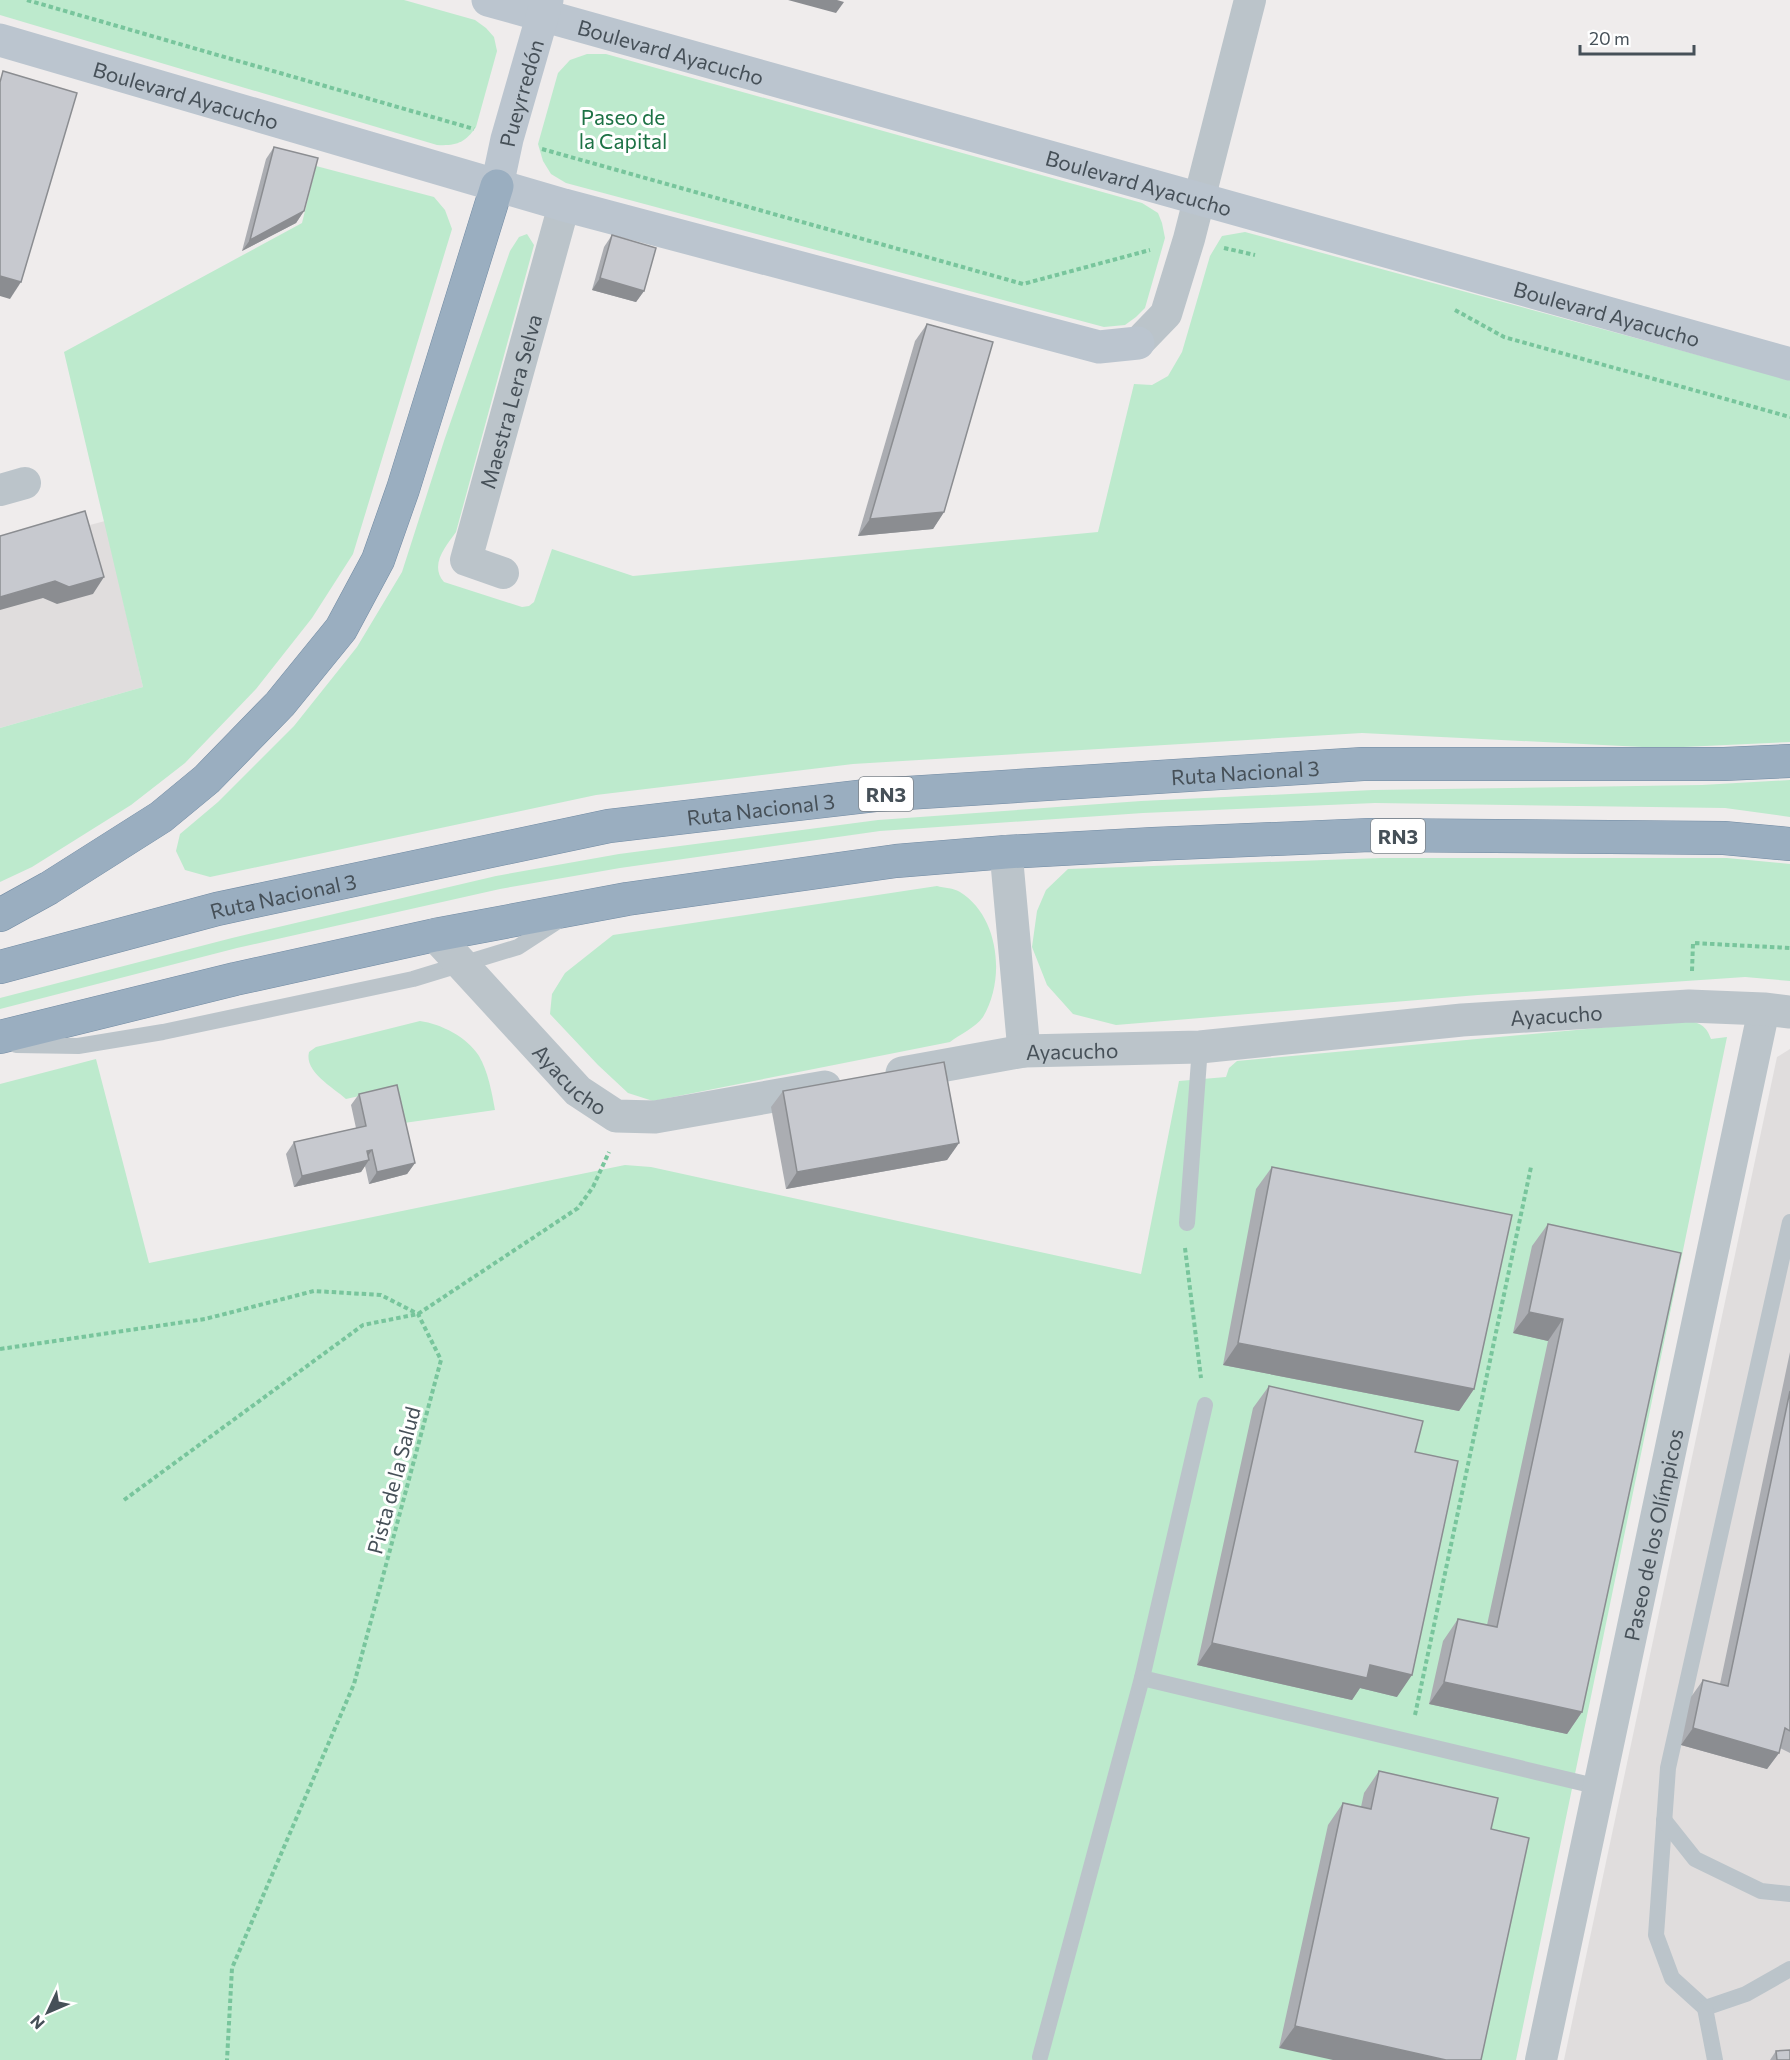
<svg xmlns="http://www.w3.org/2000/svg" width="1790" height="2060" viewBox="0 0 1790 2060" font-family="Commissioner,sans-serif">
<rect width="100%" height="100%" fill="#efecec"/>
<g fill="#e0dddd">
<polygon points="105,521 143,687 0,728 0,549"/>
<polygon points="1790,1049 1790,2060 1564,2060 1777,1057"/>
</g>
<g fill="#bdeacd">
<path d="M0 0H404L475 20 486 28 494 37 497 51 476 127C465 143 456 146 437 145L0 15Z"/>
<polygon points="587,54 606,54 1142,203 1158,213 1162,223 1165,238 1145,308 1136,317 1125,325 1104,327 566,183 551,174 543,161 538,144 558,73 570,60"/>
<polygon points="316,166 434,197 445,210 452,229 353,554 312,618 256,689 185,763 131,805 32,867 0,882 0,728 143,687 64,352 302,223"/>
<path d="M1245 232 1790 380V742L1662 748 1362 733 853 764 596 795 210 877 185 870 176 851 180 834 218 802 294 726 357 647 402 572 444 441 510 251 519 237 527 234 534 245 456 532C446 546 429 565 444 582L522 607 529 606 534 602 552 549 633 576 1098 532 1134 384 1152 385 1168 376 1182 352 1210 256 1222 236Z"/>
<polygon points="1790,780 1790,817 1725,808 1375,803 1143,813 880,831 620,868 500,889 237,948 0,1009 0,998 232,938 496,876 619,854 878,820 1141,801 1373,790 1702,785"/>
<polygon points="1381,858 1727,858 1790,864 1790,981 1745,977 1478,995 1116,1025 1073,1014 1047,985 1032,947 1037,911 1046,890 1068,869"/>
<path d="M937 886C944 888 954 888 960 892 999 916 1006 979 983 1017 976 1027 959 1035 950 1042L653 1101 628 1093 598 1065 550 1014 552 994 565 973 613 935Z"/>
<path d="M1686 1020C1700 1023 1706 1025 1711 1039L1727 1037 1516 2060H0V1084L96 1059 149 1263 625 1165 651 1167 1141 1274 1179 1081 1226 1077 1229 1068 1237 1061Z"/>
<path d="M420 1021C441 1024 467 1037 479 1056 488 1071 492 1093 495 1110L404 1123 395 1088 346 1099C333 1087 304 1072 309 1052L316 1047Z"/>
</g>
<g fill="none" stroke-linecap="round" stroke-linejoin="round">
<g stroke="#728ba3" stroke-width="34">
<g id="trunk">
<polyline points="0,915 49,888 161,817 207,779 280,704 341,629 378,560 403,489 497,186"/>
<path id="s8" d="M0 967 217 909 609 826 875 795 1363 764H1724L1790 761"/>
<polyline points="0,1037 235,979 435,935 627,899 896,861 1006,852 1153,844 1370,835 1724,838 1790,844"/>
</g>
</g>
<g stroke="#78c59c" stroke-width="4" stroke-dasharray="4.5 3" stroke-linecap="butt">
<polyline points="27,0 474,129"/>
<polyline points="542,149 1023,284 1150,250"/>
<polyline points="1224,248 1255,255"/>
<polyline points="1455,310 1504,337 1790,417"/>
<polyline points="1692,971 1693,943 1790,948"/>
<polyline points="1185,1248 1201,1378"/>
<polyline points="0,1349 205,1319 314,1291 381,1295 418,1314 441,1360 354,1684 232,1968 227,2060"/>
<polyline points="124,1500 363,1325 418,1314 578,1208 593,1187 609,1152"/>
<polyline points="1415,1715 1531,1167"/>
</g>
<g stroke="#bbc4ca" stroke-width="16">
<polyline points="16,1045 78,1046 163,1032 413,979 518,947 561,919"/>
<polyline points="1790,1222 1668,1768 1656,1935 1672,1978 1705,2008 1746,1994 1790,1969"/>
<polyline points="1187,1223 1200,1047"/>
<polyline points="1205,1405 1142,1678 1599,1787"/>
<polyline points="1664,1820 1695,1859 1761,1891 1790,1894"/>
<polyline points="1705,2008 1715,2060"/>
<polyline points="1040,2057 1142,1678"/>
</g>
<g stroke="#bbc4ca" stroke-width="32">
<polyline points="1138,343 1166,314 1189,239 1250,0"/>
<polyline points="0,490 25,483"/>
<path id="s1" d="M503 573 466 560 564 205"/>
<path id="s2" d="M1541 2060 1764 1009"/>
</g>
<g stroke="#bbc4ca" stroke-width="33">
<polyline points="1006,852 1024,1051"/>
<path id="s3" d="M435 935 578 1091 616 1116 655 1117 825 1087"/>
<path id="s4" d="M902 1073 1024 1051 1200 1047 1462 1020 1689 1006 1764 1009 1790 1012"/>
</g>
<g stroke="#bbc5cf" stroke-width="33">
<path id="s5" d="M488 0 1790 364"/>
<path id="s6" d="M0 40 564 205 1099 347 1138 343"/>
<path id="s7" d="M497 186 507 139 547 0"/>
</g>
<use href="#trunk" stroke="#9aaec0" stroke-width="33"/>
</g>
<g fill="#abadb2">
<polygon points="274,147 304,211 296,223 242,251 266,159"/>
<polygon points="612,235 644,291 636,302 592,290 604,247"/>
<polygon points="927,324 944,512 933,529 858,536 915,341"/>
<polygon points="783,1091 959,1143 947,1160 786,1189 771,1107"/>
<polygon points="359,1094 415,1163 407,1174 369,1184 365,1166 361,1172 294,1187 286,1154 294,1142 356,1128 351,1105"/>
<polygon points="1272,1167 1474,1389 1459,1411 1223,1365 1256,1189"/>
<polygon points="1548,1224 1681,1253 1582,1712 1567,1734 1429,1704 1443,1641 1458,1619 1487,1625 1548,1341 1513,1333 1532,1246"/>
<polygon points="1790,1352 1790,1753 1780,1748 1779,1753 1767,1769 1681,1745 1691,1697 1703,1680 1720,1684"/>
<polygon points="1269,1386 1415,1452 1397,1697 1360,1688 1352,1700 1197,1665 1253,1408"/>
<polygon points="1379,1771 1498,1798 1279,2048 1328,1825 1343,1803 1361,1807 1364,1793"/>
<polygon points="1776,2051 1790,2060 1770,2060"/>
</g>
<g fill="#8b8d91">
<polygon points="788,0 837,0 844,2 836,13"/>
<polygon points="304,211 296,223 242,251 250,240"/>
<polygon points="0,276 21,282 10,299 0,296"/>
<polygon points="600,278 644,291 636,302 592,290"/>
<polygon points="944,512 933,529 858,536 870,519"/>
<polygon points="104,577 93,594 57,604 43,598 0,610 0,597 55,581"/>
<polygon points="959,1143 947,1160 786,1189 797,1172"/>
<polygon points="372,1150 364,1162 369,1160 361,1172 294,1187 302,1176"/>
<polygon points="415,1163 407,1174 369,1184 377,1172"/>
<polygon points="1529,1312 1563,1319 1548,1341 1513,1333"/>
<polygon points="1238,1343 1474,1389 1459,1411 1223,1365"/>
<polygon points="1212,1643 1370,1665 1412,1675 1397,1697 1360,1688 1352,1700 1197,1665"/>
<polygon points="1444,1682 1582,1712 1567,1734 1429,1704"/>
<polygon points="1693,1728 1779,1753 1767,1769 1681,1745"/>
<polygon points="1295,2026 1446,2060 1333,2060 1279,2048"/>
</g>
<g fill="#c7c9cf" stroke="#8b8d91" stroke-width="1.5">
<polygon points="3,71 77,93 21,282 0,276 0,82"/>
<polygon points="274,147 318,158 304,211 250,240"/>
<polygon points="612,235 656,248 644,291 600,278"/>
<polygon points="927,324 993,342 944,512 870,519"/>
<polygon points="85,511 104,577 69,587 55,581 0,597 0,536"/>
<polygon points="944,1062 959,1143 797,1172 783,1091"/>
<polygon points="397,1085 415,1163 377,1172 372,1150 367,1151 369,1160 302,1176 294,1142 366,1126 359,1094"/>
<polygon points="1272,1167 1512,1215 1474,1389 1238,1343"/>
<polygon points="1548,1224 1681,1253 1582,1712 1444,1682 1458,1619 1497,1627 1563,1319 1529,1312"/>
<polygon points="1269,1386 1423,1421 1415,1452 1458,1461 1412,1675 1370,1665 1367,1678 1212,1643"/>
<polygon points="1790,1391 1790,1731 1785,1728 1779,1753 1693,1728 1703,1680 1728,1686"/>
<polygon points="1379,1771 1498,1798 1491,1829 1529,1838 1481,2060 1446,2060 1295,2026 1343,1803 1371,1809"/>
<polygon points="1790,2050 1790,2060 1777,2060 1776,2051"/>
</g>
<g text-anchor="middle" dominant-baseline="central" stroke-width="6" stroke-linejoin="round" paint-order="stroke">
<g fill="#fff" stroke="#7e848a" stroke-width="1.5">
<rect x="859" y="777" width="54" height="34" rx="4.5"/>
<rect x="1371" y="819" width="54" height="34" rx="4.5"/>
</g>
<g font-size="20" font-weight="bold" fill="#465058">
<text x="886" y="794">RN3</text>
<text x="1398" y="836">RN3</text>
</g>
<g font-size="21" fill="#465058" stroke="#fff">
<text stroke="none"><textPath href="#s5" startOffset="190">Boulevard Ayacucho</textPath></text>
<text stroke="none"><textPath href="#s7" startOffset="96">Pueyrredón</textPath></text>
<text stroke="none"><textPath href="#s6" startOffset="194">Boulevard Ayacucho</textPath></text>
<text stroke="none"><textPath href="#s5" startOffset="676">Boulevard Ayacucho</textPath></text>
<text stroke="none"><textPath href="#s5" startOffset="1162">Boulevard Ayacucho</textPath></text>
<text stroke="none"><textPath href="#s1" startOffset="204">Maestra Lera Selva</textPath></text>
<text stroke="none"><textPath href="#s8" startOffset="1264">Ruta Nacional 3</textPath></text>
<text stroke="none"><textPath href="#s8" startOffset="778">Ruta Nacional 3</textPath></text>
<text stroke="none"><textPath href="#s8" startOffset="292">Ruta Nacional 3</textPath></text>
<text stroke="none"><textPath href="#s4" startOffset="658">Ayacucho</textPath></text>
<text stroke="none"><textPath href="#s4" startOffset="172">Ayacucho</textPath></text>
<text stroke="none"><textPath href="#s3" startOffset="198">Ayacucho</textPath></text>
<text transform="translate(393 1480) rotate(-75)">Pista de la Salud</text>
<text stroke="none"><textPath href="#s2" startOffset="537">Paseo de los Olímpicos</textPath></text>
</g>
<g font-size="21" fill="#1d7245" stroke="#fff">
<text x="623" y="116">Paseo de<tspan x="623" dy="24">la Capital</tspan></text>
</g>
</g>
<g transform="translate(48 2012) rotate(226)" stroke="#ffffff" stroke-width="4.5" paint-order="stroke">
<path d="M0-4.5L10 22L0 15L-10 22Z" fill="#465058"/>
<text y="-9" font-size="16" font-weight="bold" text-anchor="middle" fill="#465058">N</text>
</g>
<path d="M1580 45v9h114v-9" fill="none" stroke="#465058" stroke-width="3"/>
<text x="1589" y="45" font-size="18" fill="#465058" stroke="#ffffff" stroke-width="4.5" paint-order="stroke">20 m</text>
</svg>
